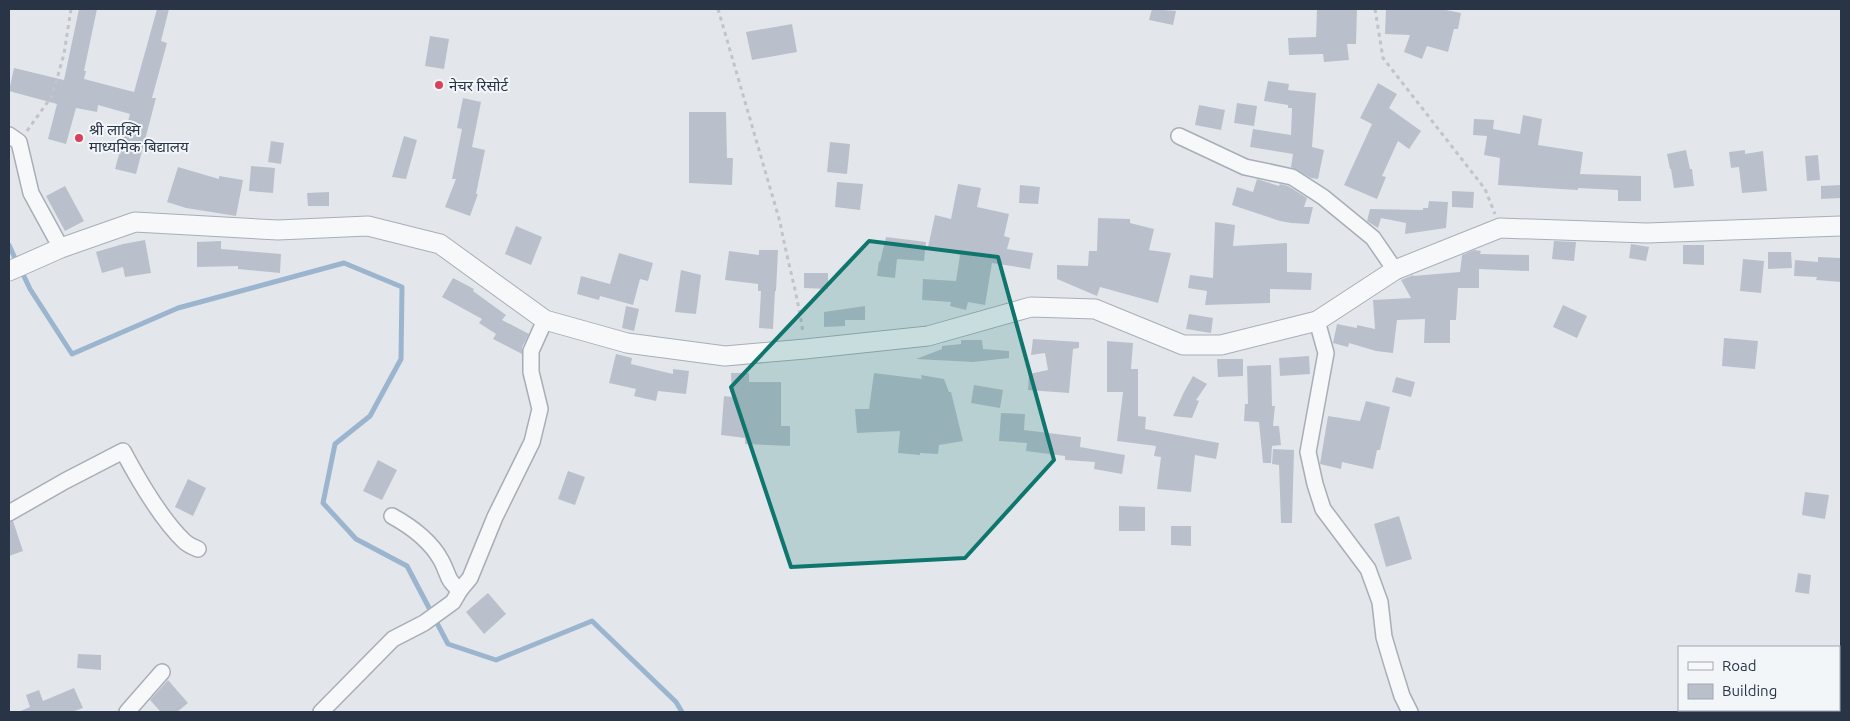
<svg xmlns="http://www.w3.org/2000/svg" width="1850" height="721" viewBox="0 0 1850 721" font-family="Ubuntu,'Noto Sans Devanagari',sans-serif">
<rect width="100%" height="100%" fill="#e3e7ec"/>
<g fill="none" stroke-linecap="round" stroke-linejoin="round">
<g stroke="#9cb5cf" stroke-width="5">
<polyline points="9,245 17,263"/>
<polyline points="21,270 30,289 72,354 178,308 344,263 402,287 401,359 370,416 335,444 323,503 356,539 407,566 448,644 496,660 592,621 676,702 682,712"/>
</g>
</g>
<g fill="#bac0cb">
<polygon points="79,9 97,9 84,71 86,71 84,79 134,92 157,9 169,9 161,41 167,43 152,98 156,98 136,174 115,169 130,114 98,105 97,112 76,108 66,144 48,139 57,104 9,91 14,68 64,80"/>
<polygon points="1152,9 1176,11 1173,25 1149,20"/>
<polygon points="1317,9 1357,9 1356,44 1347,44 1349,60 1324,62 1323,54 1289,55 1288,38 1316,37"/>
<polygon points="1386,9 1441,9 1461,13 1458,29 1454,29 1448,52 1427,46 1422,59 1404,52 1410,35 1385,34"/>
<polygon points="792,24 797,52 752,60 746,32"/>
<polygon points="430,36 449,39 444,69 425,66"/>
<polygon points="1268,81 1289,84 1288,90 1316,93 1312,147 1324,150 1318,179 1311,178 1291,167 1293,154 1250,147 1253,129 1291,135 1292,108 1288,108 1288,105 1264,101"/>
<polygon points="1378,83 1397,94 1389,108 1421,131 1409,149 1398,141 1382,176 1386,177 1377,199 1344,185 1372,124 1360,118"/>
<polygon points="463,98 481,102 472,147 485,150 476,194 478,194 470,216 445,207 456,179 452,179 462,129 457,128"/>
<polygon points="1237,103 1257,106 1254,126 1234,123"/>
<polygon points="1199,105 1225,110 1221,130 1195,125"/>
<polygon points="689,112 726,112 727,158 733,158 732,185 689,183"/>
<polygon points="1523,115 1542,119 1538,145 1583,152 1580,174 1641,176 1641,201 1618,201 1618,190 1578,188 1578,190 1498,185 1500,158 1484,155 1487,136 1473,135 1474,119 1494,120 1493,129 1520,134"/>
<polygon points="404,136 417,140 406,179 392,177"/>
<polygon points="271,141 284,143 281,164 268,162"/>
<polygon points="830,142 850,144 847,174 827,172"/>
<polygon points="1686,150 1690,169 1692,169 1694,186 1674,188 1671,169 1670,169 1667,154"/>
<polygon points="1745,150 1745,154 1763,151 1767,191 1742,193 1739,167 1731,168 1729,152"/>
<polygon points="1818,155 1820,180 1807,181 1805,156"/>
<polygon points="251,166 275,168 273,193 249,191"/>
<polygon points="178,167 219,179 219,176 243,180 236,216 186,208 167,202"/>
<polygon points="1257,179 1279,186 1280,184 1288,186 1307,198 1304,207 1313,207 1309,224 1291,223 1280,221 1232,205 1237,187 1253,192"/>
<polygon points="837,182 863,184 860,210 835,207"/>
<polygon points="958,184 981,188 977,207 1009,214 1004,236 1010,238 1007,249 1033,253 1030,269 992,263 985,305 968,302 966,310 950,306 951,302 922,300 923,279 956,281 960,255 928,247 935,215 951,219"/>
<polygon points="1020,185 1040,187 1038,204 1019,203"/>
<polygon points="1841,185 1841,198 1821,199 1821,186"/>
<polygon points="65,186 84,221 65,231 46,196"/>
<polygon points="1452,191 1474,192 1473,208 1452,207"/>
<polygon points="329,192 329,206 308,206 307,193"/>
<polygon points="1429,201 1448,202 1446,228 1405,234 1406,223 1381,218 1378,228 1367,221 1370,209 1423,210 1423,208 1428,208"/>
<polygon points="1098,218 1130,219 1130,223 1154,229 1149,250 1171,253 1158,303 1100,287 1097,296 1057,279 1057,265 1088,266 1089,251 1097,251"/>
<polygon points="1215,222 1235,225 1233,246 1287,243 1287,272 1312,273 1311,290 1270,289 1270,303 1205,305 1207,291 1188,288 1190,275 1213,278"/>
<polygon points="516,226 542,237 531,265 505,254"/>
<polygon points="886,237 926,242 924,261 897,259 895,278 877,276 879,261 880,262"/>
<polygon points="145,240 151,273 125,277 123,267 102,273 96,252 123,244"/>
<polygon points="221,241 221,249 281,254 280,273 238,269 238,266 197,267 197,242"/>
<polygon points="1554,241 1576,242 1574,261 1552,259"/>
<polygon points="1631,244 1649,247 1646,261 1629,258"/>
<polygon points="1683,245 1704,245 1704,265 1683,264"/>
<polygon points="759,250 778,250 776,291 775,291 773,329 759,328 761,291 758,291 758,284 725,280 729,251 759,255"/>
<polygon points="1474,250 1481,251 1480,254 1529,255 1529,271 1479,269 1479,288 1458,288 1456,320 1450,320 1450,343 1424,343 1425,319 1397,320 1393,353 1376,351 1349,343 1348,347 1333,343 1337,324 1357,328 1357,325 1375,329 1373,300 1411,298 1401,280 1413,275 1413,276 1460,272 1462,255"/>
<polygon points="1768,252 1791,252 1792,268 1768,269"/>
<polygon points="619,253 653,263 648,281 640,279 633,305 600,296 599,300 577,294 581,276 610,284"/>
<polygon points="1818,257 1841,258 1841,282 1816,280 1817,277 1794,276 1795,260 1818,262"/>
<polygon points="1743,259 1764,261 1761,293 1740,291"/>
<polygon points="681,270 701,275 696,314 675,312"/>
<polygon points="804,273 828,273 828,289 804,288"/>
<polygon points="453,278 474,289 473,291 506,315 502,320 529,334 522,347 522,354 493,339 496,334 479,323 482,319 442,297"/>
<polygon points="1563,305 1587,316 1577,338 1553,327"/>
<polygon points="626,306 639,309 634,331 622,328"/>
<polygon points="865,306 865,320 845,320 845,326 824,327 824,312"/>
<polygon points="1189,314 1213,318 1211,333 1186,329"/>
<polygon points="1724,338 1758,341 1755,369 1722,366"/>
<polygon points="1033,339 1079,342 1079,348 1073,349 1069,393 1028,390 1029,374 1048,370 1045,353 1031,355"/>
<polygon points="961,340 982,340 983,349 1009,351 1009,358 973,362 916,359 942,349 942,346 961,344"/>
<polygon points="1107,341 1133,343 1131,369 1138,369 1138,416 1146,417 1145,429 1219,443 1216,459 1195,455 1191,492 1157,489 1161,457 1154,456 1156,446 1117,441 1123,392 1107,392"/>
<polygon points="616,354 632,358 631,364 673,374 673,369 689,371 686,394 658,391 656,401 634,396 636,389 609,383"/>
<polygon points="1309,356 1310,374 1280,376 1279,358"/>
<polygon points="1217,359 1243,359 1243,376 1218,377"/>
<polygon points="1271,365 1272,406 1275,406 1273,426 1279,426 1281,445 1272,446 1271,463 1263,463 1259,422 1244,421 1245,404 1248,404 1247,366"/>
<polygon points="731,373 749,373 749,382 781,382 781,426 790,426 790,446 745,444 745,438 721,435 724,396 732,397"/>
<polygon points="874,373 922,379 921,375 944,379 949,392 951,392 963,441 939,445 938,454 920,453 920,455 898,453 900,431 857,433 855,409 869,409"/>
<polygon points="1193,376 1207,384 1196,400 1199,401 1192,418 1173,416 1184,392"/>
<polygon points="1396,377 1415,382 1411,397 1392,392"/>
<polygon points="974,385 1003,390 1000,408 971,403"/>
<polygon points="1366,401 1390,407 1380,450 1377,450 1373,469 1342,462 1341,469 1320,464 1328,416 1360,421"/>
<polygon points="1001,413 1025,414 1024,430 1081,437 1080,447 1125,455 1122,474 1094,469 1095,462 1065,460 1065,456 1026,451 1027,443 999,441"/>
<polygon points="1273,449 1294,450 1292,523 1281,523 1279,465 1272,464"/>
<polygon points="378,460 397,470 382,500 363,491"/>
<polygon points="568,471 585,477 575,505 558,499"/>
<polygon points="188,479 206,488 193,516 175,507"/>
<polygon points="1805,492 1829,495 1825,519 1802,515"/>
<polygon points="1119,506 1145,507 1145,531 1119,531"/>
<polygon points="1399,516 1412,559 1386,567 1374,524"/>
<polygon points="13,521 23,551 9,556 9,522"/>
<polygon points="1171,526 1191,526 1191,546 1171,545"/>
<polygon points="1798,573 1811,575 1809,594 1795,592"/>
<polygon points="488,593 506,614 484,634 466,612"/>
<polygon points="78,654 101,655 101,670 77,668"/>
<polygon points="168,680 188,703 177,712 161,712 150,700"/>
<polygon points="74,688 83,708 72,712 18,712 30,707 26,695 39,690 43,701"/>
</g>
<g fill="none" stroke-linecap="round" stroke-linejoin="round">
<g stroke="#a7aeb7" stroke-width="18">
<g id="minor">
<polyline points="9,135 19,142 31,193 61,248"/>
<polyline points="1179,136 1245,167 1292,177 1323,197 1373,238 1395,270"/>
<polyline points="1317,321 1326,353 1308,452 1315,484 1323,509 1368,569 1380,602 1384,637 1392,664 1402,696 1410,712"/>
<path d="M9 513 65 481 123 451C139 481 160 518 184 541 188 545 193 547 198 549"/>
<path d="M392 516C412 527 430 540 441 560 449 574 446 580 460 590L470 578 495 517 532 442 540 409 531 372V351L545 320"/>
<polyline points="127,712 162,672"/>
<polyline points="321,712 393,639 424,623 453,602 460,590"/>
</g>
</g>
<g stroke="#a7aeb7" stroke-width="21">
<polyline id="tertiary" points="9,271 61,248 135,222 278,230 368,226 440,244 545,320 627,343 725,356 805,349 928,336 1031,307 1095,309 1183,345 1221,345 1317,321 1395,270 1500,228 1647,233 1841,226"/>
</g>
<g stroke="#c1c5cb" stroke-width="3" stroke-dasharray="4 4" stroke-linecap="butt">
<path d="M718 9 780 222C787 260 798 296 803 333"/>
<polyline points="1375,9 1383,58 1485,189 1495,214"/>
<polyline points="27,131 52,96 64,54 71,9"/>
</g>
<use href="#minor" stroke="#f7f8fa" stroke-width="15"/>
<use href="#tertiary" stroke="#f7f8fa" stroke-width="19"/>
</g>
<path fill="#0f766e" fill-opacity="0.2" stroke="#0f766e" stroke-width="4" stroke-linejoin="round" d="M869 241 998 257 1054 460 965 558 791 567 731 387Z"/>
<g fill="#da4059" stroke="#f3f6f9" stroke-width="2">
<circle cx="439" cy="85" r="5"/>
<circle cx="79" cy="138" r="5"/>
</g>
<g text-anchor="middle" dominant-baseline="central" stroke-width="4" stroke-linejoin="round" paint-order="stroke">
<g font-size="15" fill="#293446" stroke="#f3f6f9" text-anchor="start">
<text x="449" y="85">नेचर रिसोर्ट</text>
<text x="89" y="129">श्री लाक्ष्मि<tspan x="89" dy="17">माध्यमिक बिद्यालय</tspan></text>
</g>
</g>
<rect width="1850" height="721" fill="none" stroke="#293446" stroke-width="20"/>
<rect x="1678" y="646" width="162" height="65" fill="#f3f6f9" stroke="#a2a8b1"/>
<rect x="1688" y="662" width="25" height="8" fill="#f7f8fa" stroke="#a2a8b1"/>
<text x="1722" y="671" font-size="15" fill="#293446">Road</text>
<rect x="1688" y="684" width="25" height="15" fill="#bac0cb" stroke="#a2a8b1"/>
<text x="1722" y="696" font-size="15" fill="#293446">Building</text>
</svg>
